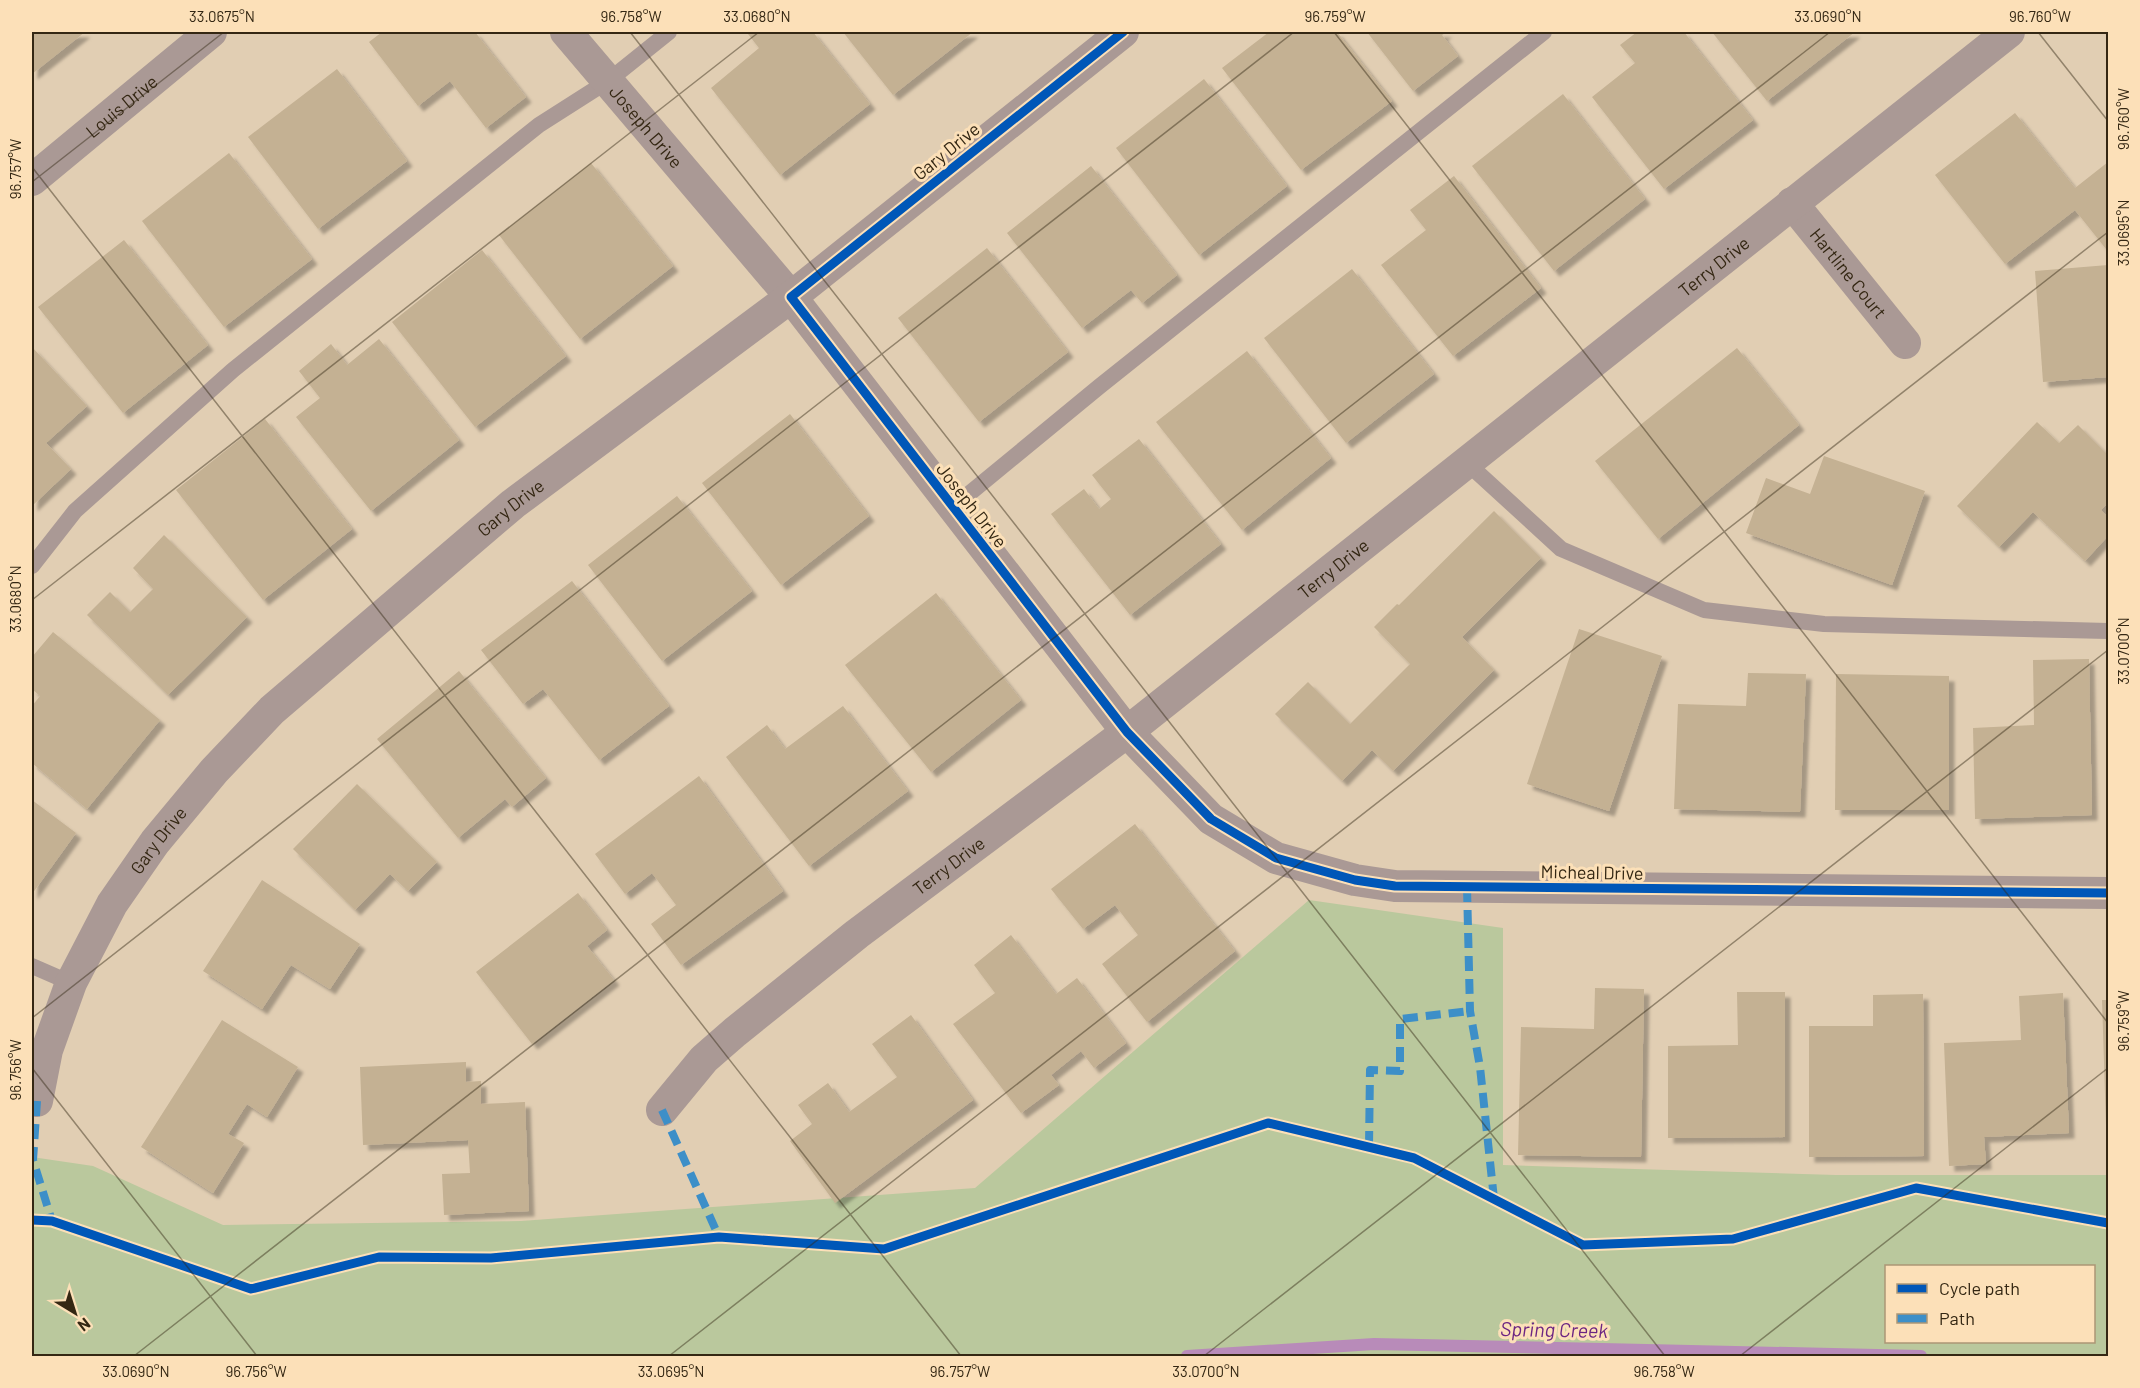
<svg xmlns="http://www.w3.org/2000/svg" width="2140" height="1388" viewBox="0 0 2140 1388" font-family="Barlow,sans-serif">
<defs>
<filter id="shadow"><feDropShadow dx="5.5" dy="5.5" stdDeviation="1.5" flood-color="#0004"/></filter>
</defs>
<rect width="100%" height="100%" fill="#e1ceb3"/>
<path fill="#bac89d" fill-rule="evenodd" d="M1309 900 1503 928V1165L1836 1175H2108V1356H32V1157L93 1166 223 1225 521 1221 975 1188ZM1886 1266H2094V1342H1886Z"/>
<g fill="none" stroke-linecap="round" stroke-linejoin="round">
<polyline stroke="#b88bb9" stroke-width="12" points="1187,1356 1374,1344 1921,1356"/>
</g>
<g fill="#c4b193" filter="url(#shadow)">
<polygon points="32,32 85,32 32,74"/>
<polygon points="382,32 475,32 526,97 486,128 450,81 418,106 369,42"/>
<polygon points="751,32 813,32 870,104 780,175 711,88 759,48 748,34"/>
<polygon points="843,32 973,32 893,95"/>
<polygon points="1269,32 1337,32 1392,101 1301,170 1222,68"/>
<polygon points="1367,32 1447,32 1442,35 1458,56 1413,91"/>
<polygon points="1637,32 1684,32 1753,120 1664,189 1592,97 1635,63 1620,45"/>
<polygon points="1712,32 1855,32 1767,101"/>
<polygon points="337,69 407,161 318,229 248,137"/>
<polygon points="1204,79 1287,186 1199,255 1116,148"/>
<polygon points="1563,94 1645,199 1554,271 1472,166"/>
<polygon points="2015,113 2075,188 2108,162 2108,247 2106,249 2075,210 2005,264 1935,175"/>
<polygon points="229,153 312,259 224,327 142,221"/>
<polygon points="591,163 673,266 580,339 499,235"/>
<polygon points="1091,166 1177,275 1142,303 1131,290 1082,328 1007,233"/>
<polygon points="1454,176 1541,288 1453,356 1381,265 1426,230 1410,210"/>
<polygon points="124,240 208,345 123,413 38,307"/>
<polygon points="987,248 1068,352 979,422 898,318"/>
<polygon points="482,250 566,356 475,427 392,322"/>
<polygon points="2108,265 2108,377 2043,382 2035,271"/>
<polygon points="1352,269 1434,374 1346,443 1264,338"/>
<polygon points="379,339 459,440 371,511 296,417 320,398 299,371 331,344 347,365"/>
<polygon points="32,347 87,406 46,443 71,469 32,506"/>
<polygon points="1737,348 1799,425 1658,539 1595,461"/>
<polygon points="1247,351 1331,458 1242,530 1156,422"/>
<polygon points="790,414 869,516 781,585 702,483"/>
<polygon points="265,419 352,529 263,600 176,490"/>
<polygon points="2037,422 2059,443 2078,425 2108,455 2108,503 2101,510 2108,517 2108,536 2085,561 2033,512 1999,547 1957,506"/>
<polygon points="1139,439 1221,544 1130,615 1051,514 1084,489 1099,509 1111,499 1092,475"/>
<polygon points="1824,456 1925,491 1892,585 1746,533 1766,478 1810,494"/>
<polygon points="677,496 752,591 662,661 588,565"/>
<polygon points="1494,511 1541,558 1462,637 1494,670 1393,771 1372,750 1342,781 1275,714 1308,682 1350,724 1410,664 1374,627 1397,604 1399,605"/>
<polygon points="164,535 247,617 168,695 87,615 110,592 130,612 153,589 133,568"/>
<polygon points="572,581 669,706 599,760 543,689 523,704 481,650"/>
<polygon points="936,593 1021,700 931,772 845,665"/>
<polygon points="1579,629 1662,656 1609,811 1527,784"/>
<polygon points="53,632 160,720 87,809 32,763 32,706 40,696 32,689 32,657"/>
<polygon points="2089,659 2092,815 1975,819 1973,728 2034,725 2033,660"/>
<polygon points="459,671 546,778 512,807 505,799 458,838 377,739"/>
<polygon points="1748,673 1806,674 1800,812 1674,809 1678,704 1746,706"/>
<polygon points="1836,674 1949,676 1949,810 1835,810"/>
<polygon points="843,706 908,791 809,866 726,757 767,725 785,749"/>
<polygon points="699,776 783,891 681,965 651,924 676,905 652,873 625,894 595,854"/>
<polygon points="357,784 437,862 408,891 390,874 355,910 293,849"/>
<polygon points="32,800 76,833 32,894"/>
<polygon points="1135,824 1235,951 1147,1022 1102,964 1138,935 1115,905 1083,929 1051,889"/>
<polygon points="262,880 360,944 330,989 291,965 262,1009 203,971"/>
<polygon points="578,893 607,930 587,946 614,980 532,1044 476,972"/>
<polygon points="1011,935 1056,994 1077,978 1126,1043 1094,1068 1081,1051 1051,1075 1059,1085 1021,1113 953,1024 995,993 974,965"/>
<polygon points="1595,988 1644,989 1641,1157 1518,1155 1521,1027 1594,1029"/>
<polygon points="1737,992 1785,992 1785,1137 1668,1138 1668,1046 1738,1045"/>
<polygon points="2063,993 2069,1133 1984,1137 1986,1164 1949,1166 1944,1043 2021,1040 2019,996"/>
<polygon points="1923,994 1924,1156 1809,1157 1809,1026 1873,1026 1873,995"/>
<polygon points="2102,1000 2108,1000 2108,1157 2107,1157"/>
<polygon points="911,1015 973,1100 835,1203 790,1141 812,1124 798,1105 828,1083 849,1112 897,1077 872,1044"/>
<polygon points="222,1020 298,1067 267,1117 247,1104 228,1134 244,1143 213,1193 141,1147"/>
<polygon points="466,1062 466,1082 481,1081 481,1104 525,1102 529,1211 444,1215 442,1174 470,1173 468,1140 363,1145 360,1067"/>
</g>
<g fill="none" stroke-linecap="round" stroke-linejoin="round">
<g stroke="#aa9995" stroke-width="16">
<polyline points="1466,462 1561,549 1704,610 1824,624 2108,631"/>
<polyline points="953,507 1100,386 1544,32"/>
<polyline points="32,566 75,511 233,370 539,125 608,81 669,32"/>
<polyline points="32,966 71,983"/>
</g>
<g stroke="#aa9995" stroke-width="32">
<path id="s1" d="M566 32 791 297 1127 732 1211 819 1276 858 1355 880 1395 886 2108 893"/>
<path id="s2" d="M32 180 211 32"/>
<path id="s3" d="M1792 203 1905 343"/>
<path id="s4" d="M37 1101 47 1050 71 983 112 904 155 842 214 771 272 710 513 504 791 297 1123 32"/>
<path id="s5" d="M662 1110 704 1059 735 1032 857 934 1127 732 2009 32"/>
</g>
<g stroke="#3d8fc8" stroke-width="8" stroke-dasharray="15 8" stroke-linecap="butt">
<polyline points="1467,887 1470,1011 1480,1067 1494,1199"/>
<polyline points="37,1101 33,1160 52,1221"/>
<polyline points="662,1110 719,1237"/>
<polyline points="1369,1146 1370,1070 1400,1071 1400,1019 1470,1011"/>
</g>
<g stroke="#fce0b8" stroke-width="13">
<g id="cycleway">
<polyline points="1123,32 791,297 1127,732 1211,819 1276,858 1355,880 1395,886 2108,893"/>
<polyline points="32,1220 52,1221 251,1289 379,1257 491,1258 719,1237 884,1249 1268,1123 1414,1158 1583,1245 1733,1239 1916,1188 2108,1223"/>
</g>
</g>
<use href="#cycleway" stroke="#0057b8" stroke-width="9"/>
</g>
<path fill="none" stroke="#342713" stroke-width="1.5" stroke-opacity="0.45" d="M630 32 1665 1356M1334 32 2108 1023M2038 32 2108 121M32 167 961 1356M32 182 224 32M32 600 759 32M32 1018 1294 32M32 1068 257 1356M134 1356 1830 32M669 1356 2108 232M1204 1356 2108 650M1740 1356 2108 1068"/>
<g text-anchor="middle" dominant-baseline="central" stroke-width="6" stroke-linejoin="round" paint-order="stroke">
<g font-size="18" fill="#342713" stroke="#fce0b8">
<text stroke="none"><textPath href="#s2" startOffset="116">Louis Drive</textPath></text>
<text stroke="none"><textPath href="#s1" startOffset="124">Joseph Drive</textPath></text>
<text transform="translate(946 151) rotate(-39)">Gary Drive</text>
<text stroke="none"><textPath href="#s5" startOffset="1350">Terry Drive</textPath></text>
<text stroke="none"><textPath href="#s3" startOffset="90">Hartline Court</textPath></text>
<text transform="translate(972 505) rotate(52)">Joseph Drive</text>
<text stroke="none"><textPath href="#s4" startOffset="777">Gary Drive</textPath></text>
<text stroke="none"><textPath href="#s5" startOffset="864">Terry Drive</textPath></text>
<text stroke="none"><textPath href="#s4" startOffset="291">Gary Drive</textPath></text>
<text stroke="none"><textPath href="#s5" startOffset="378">Terry Drive</textPath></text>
<text transform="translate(1592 872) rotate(1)">Micheal Drive</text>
</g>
<g font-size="20" font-style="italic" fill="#6c2582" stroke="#fce0b8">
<text transform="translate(1554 1329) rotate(1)">Spring Creek</text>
</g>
</g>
<rect width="2140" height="1388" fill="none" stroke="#fce0b8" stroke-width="66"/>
<rect x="1885" y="1265" width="210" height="78" fill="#fce0b8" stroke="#ac9676" stroke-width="1.5"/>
<rect x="1897" y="1284" width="30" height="9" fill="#0057b8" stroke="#ac9676" stroke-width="1.5"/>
<text x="1939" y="1295" font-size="18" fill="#342713">Cycle path</text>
<rect x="1897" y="1314" width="30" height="9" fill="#3d8fc8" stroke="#ac9676" stroke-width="1.5"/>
<text x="1939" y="1325" font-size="18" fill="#342713">Path</text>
<g transform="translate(75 1313) rotate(142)" stroke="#fce0b8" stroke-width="4.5" paint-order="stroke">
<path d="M0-4.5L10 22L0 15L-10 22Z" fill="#342713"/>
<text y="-9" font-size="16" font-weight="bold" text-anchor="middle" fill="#342713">N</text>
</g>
<rect x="33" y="33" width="2074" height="1322" fill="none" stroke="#342713" stroke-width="2"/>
<g font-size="15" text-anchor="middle" fill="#342713">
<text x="222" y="22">33.0675°N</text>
<text x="631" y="22">96.758°W</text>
<text x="757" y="22">33.0680°N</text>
<text x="1335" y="22">96.759°W</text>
<text x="1828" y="22">33.0690°N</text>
<text x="2040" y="22">96.760°W</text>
<text transform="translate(2124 119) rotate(-90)" y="5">96.760°W</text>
<text transform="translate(16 169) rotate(-90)" y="5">96.757°W</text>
<text transform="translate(2124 233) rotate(-90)" y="5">33.0695°N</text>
<text transform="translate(16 599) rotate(-90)" y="5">33.0680°N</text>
<text transform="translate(2124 651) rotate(-90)" y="5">33.0700°N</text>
<text transform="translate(2124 1021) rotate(-90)" y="5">96.759°W</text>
<text transform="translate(16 1070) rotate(-90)" y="5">96.756°W</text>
<text x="136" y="1377">33.0690°N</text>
<text x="256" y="1377">96.756°W</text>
<text x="671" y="1377">33.0695°N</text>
<text x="960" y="1377">96.757°W</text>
<text x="1206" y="1377">33.0700°N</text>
<text x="1664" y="1377">96.758°W</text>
</g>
</svg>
